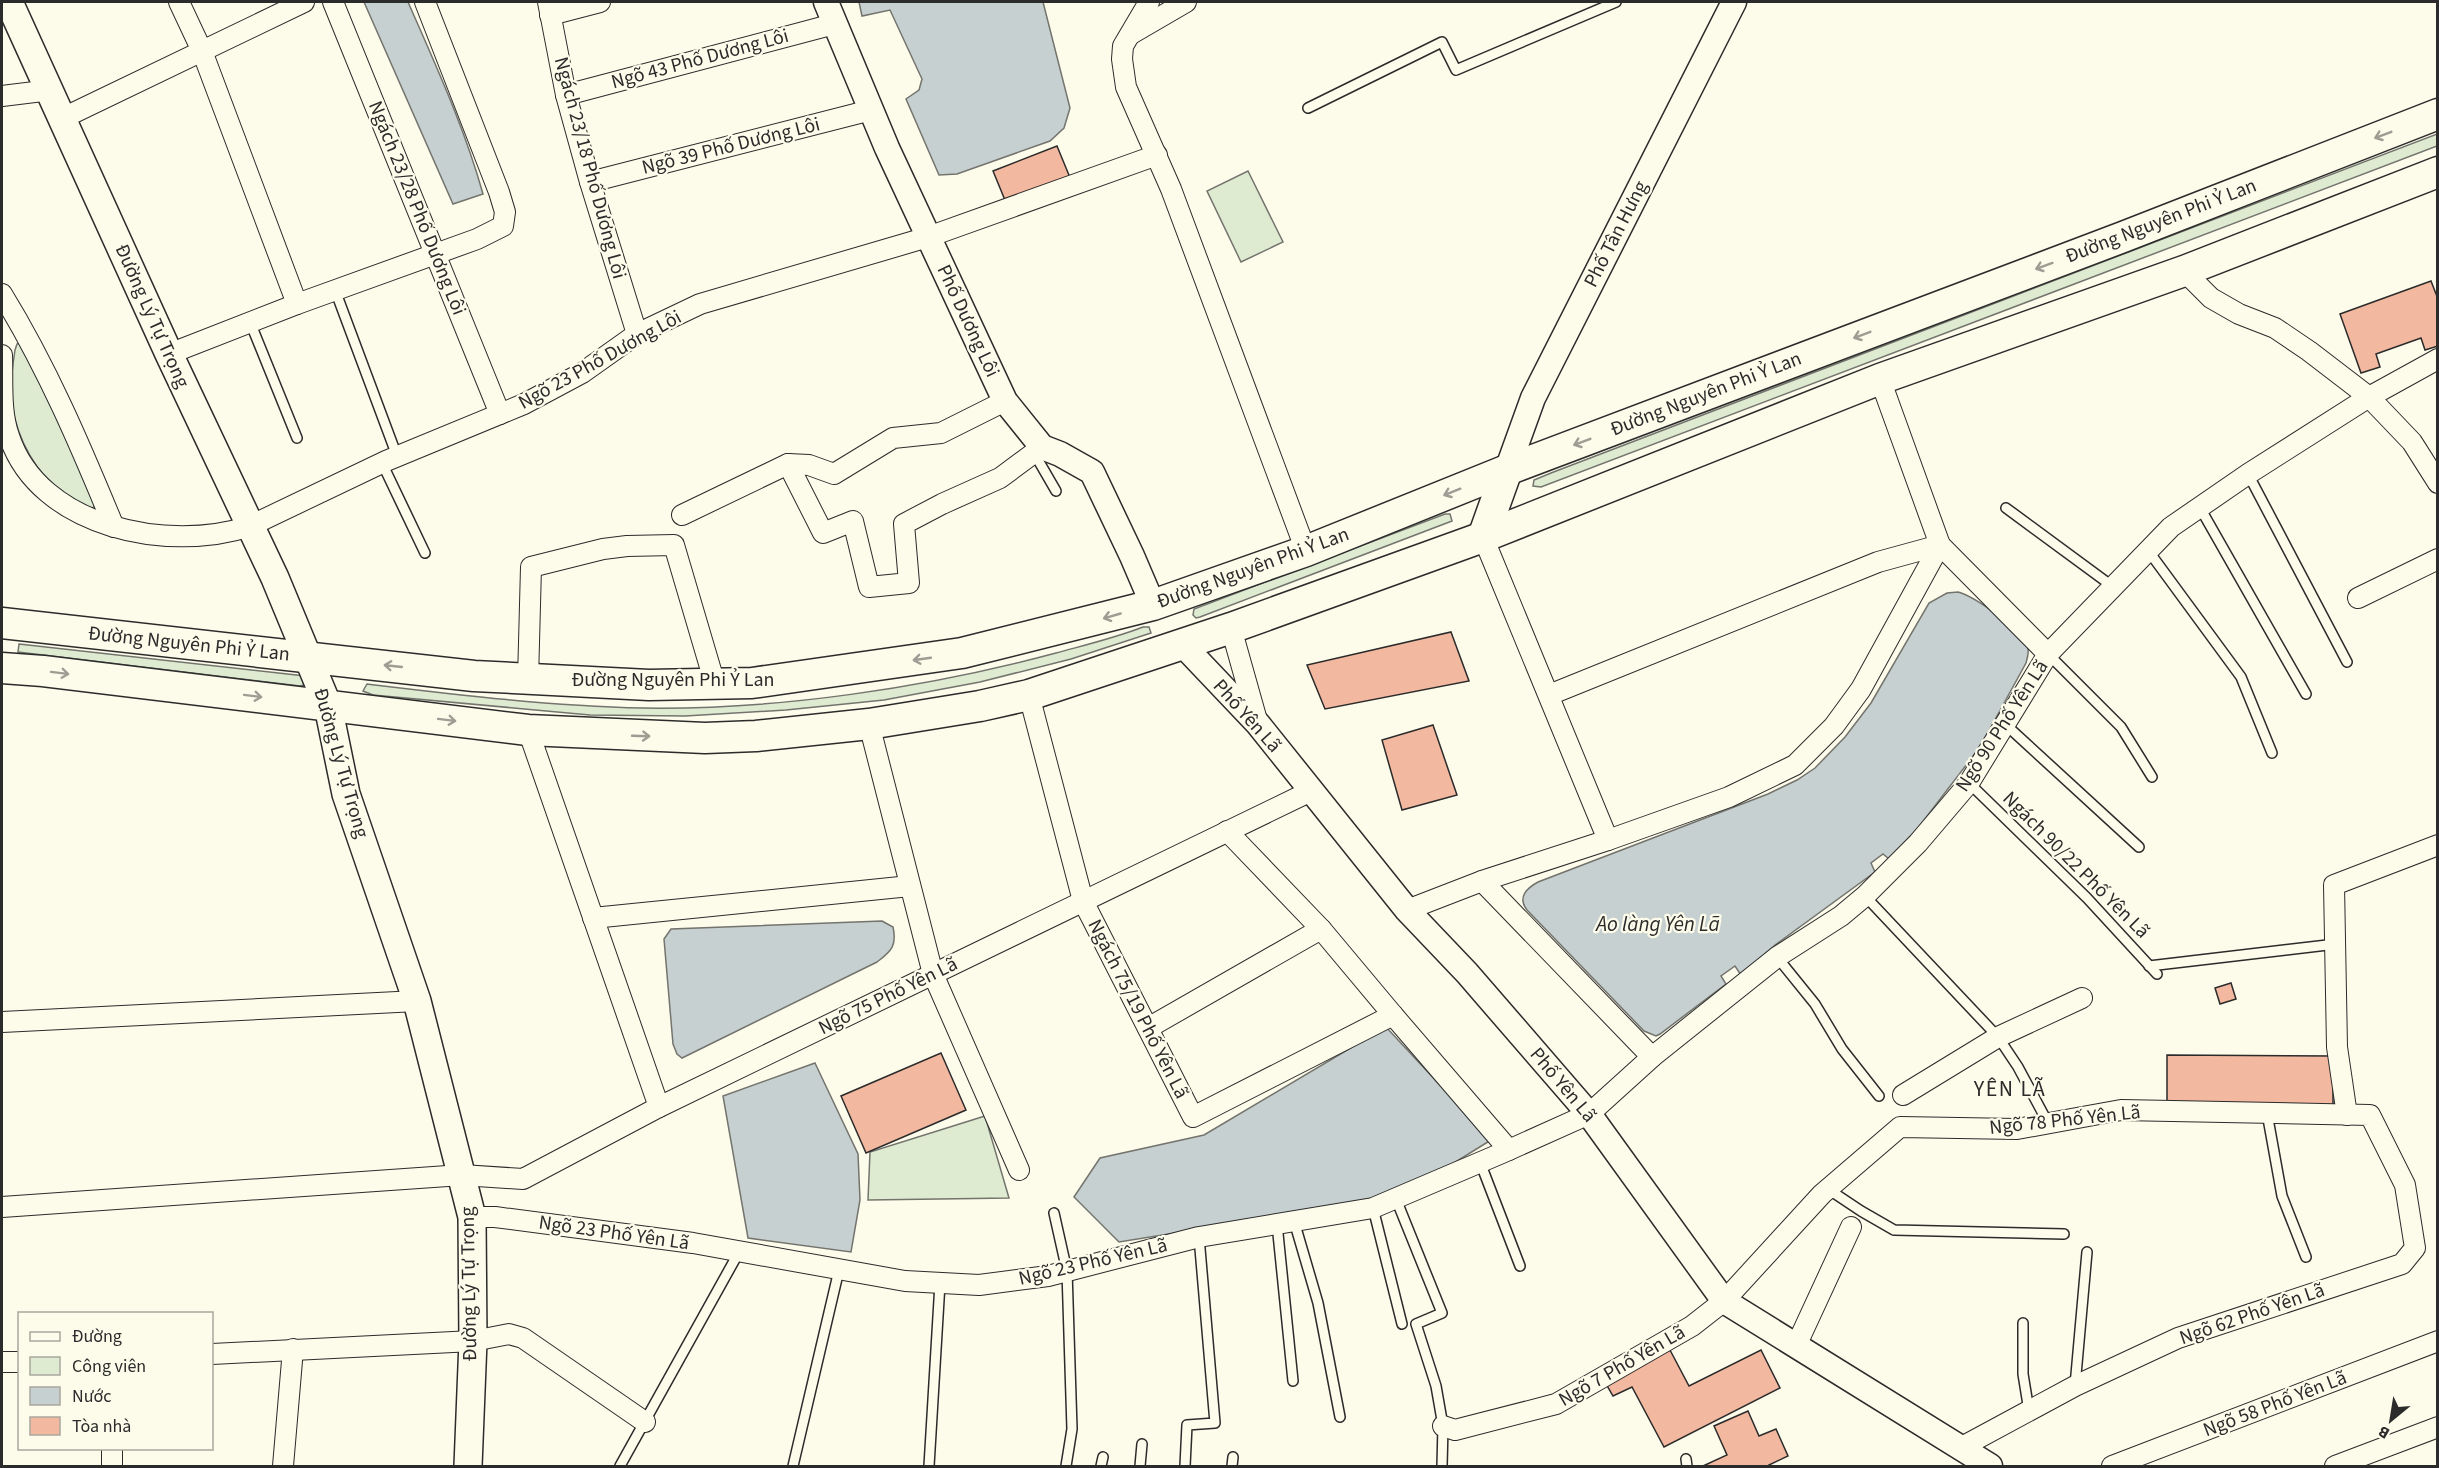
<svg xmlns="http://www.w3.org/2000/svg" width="2439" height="1468" viewBox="0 0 2439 1468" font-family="'Source Sans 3',sans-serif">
<rect width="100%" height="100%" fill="#fdfbea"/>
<g fill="#deebd1" stroke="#74746e" stroke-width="1.5">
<polygon points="2437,134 2437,146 1541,487 1533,486 1534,480 1551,473"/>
<polygon points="1248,171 1283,242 1241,262 1207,191"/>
<path d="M21 342 32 357 93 500 95 506 92 508C73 506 68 499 54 486 29 462 12 427 11 391 11 378 13 363 15 350L17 344Z"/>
<polygon points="1445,514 1450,514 1452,521 1200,617 1196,618 1193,615 1194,609"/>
<path d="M1143 627H1149L1151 633 1071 659 980 682 884 700 786 710 685 716 590 715 373 695 363 691 367 684C459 695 550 706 643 708 778 710 925 688 1056 653 1085 645 1115 638 1143 627Z"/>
<polygon points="19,644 305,676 308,684 300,686 18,652"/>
<polygon points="985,1116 1009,1198 868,1200 870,1152"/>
</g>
<g fill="#c7d0d0" stroke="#74746e" stroke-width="1.5">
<path d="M364 2H408C436 66 464 126 483 194L453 204Z"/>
<polygon points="859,2 1043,2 1070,108 1064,128 1050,141 957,174 939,175 906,99 919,90 922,79 890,10 862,16"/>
<path d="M1958 592C1975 597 2024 630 2028 649 2029 653 2027 659 2026 663L1980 747 1918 828 1889 859 1883 854 1871 863 1875 872 1775 945 1741 975 1735 966 1721 976 1726 984 1660 1034 1656 1036 1644 1031 1527 910C1517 897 1527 888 1538 882L1768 794 1797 780 1815 768 1845 737 1871 703 1929 603 1947 593Z"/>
<path d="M882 921 893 927C897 945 892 951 877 962L682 1058 677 1054 673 1044 664 939 671 929Z"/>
<polygon points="1386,1027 1491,1140 1399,1197 1119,1242 1074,1197 1100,1158 1204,1135"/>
<polygon points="815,1063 858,1154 860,1200 851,1252 748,1238 723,1096"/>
</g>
<g fill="#f2b8a0" stroke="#2b2b2b" stroke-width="1.5">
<polygon points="1057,146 1071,180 1007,205 993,171"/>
<polygon points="2431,281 2438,299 2438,346 2425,350 2421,338 2376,354 2380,367 2361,373 2340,314"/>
<polygon points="1451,632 1469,681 1325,709 1307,665"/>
<polygon points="1433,725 1457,795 1402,810 1382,740"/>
<polygon points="2231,983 2236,999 2220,1004 2215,988"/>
<polygon points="941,1053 966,1110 866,1153 841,1096"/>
<polygon points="2167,1055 2333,1056 2333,1110 2167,1104"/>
<polygon points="1670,1350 1689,1386 1761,1350 1780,1388 1664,1447 1632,1387 1613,1396 1605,1382"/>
<polygon points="1748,1411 1759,1436 1776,1429 1788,1456 1769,1465 1770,1466 1703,1466 1727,1455 1714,1426"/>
</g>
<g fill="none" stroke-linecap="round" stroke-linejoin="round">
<g stroke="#2b2b2b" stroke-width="12">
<g id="service">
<polyline points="1308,108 1442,42 1456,70 1616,2"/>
<polyline points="335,290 397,456"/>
<polyline points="250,322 297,438"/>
<polyline points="1034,453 1056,491"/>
<polyline points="382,463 425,553"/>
<polyline points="2248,474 2347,662"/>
<polyline points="2199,506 2306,694"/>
<polyline points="2006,508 2112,586"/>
<polyline points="2147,549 2241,677 2272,753"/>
<polyline points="2048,654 2121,727 2152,777"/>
<polyline points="2006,725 2139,847"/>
<polyline points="1969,783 2087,898 2157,974"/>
<polyline points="1865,896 1998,1037 2018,1067 2048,1123"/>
<polyline points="1777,957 1815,1004 1842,1049 1879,1096"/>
<polyline points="2149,966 2336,944"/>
<polyline points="2267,1113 2282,1196 2306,1257"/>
<polyline points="1480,1162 1520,1266"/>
<polyline points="1828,1189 1861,1211 1894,1230 2064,1234"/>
<polyline points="1396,1199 1442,1313 1416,1324 1436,1386 1443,1426 1442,1466"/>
<polyline points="1373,1208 1402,1324"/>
<polyline points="1054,1213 1067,1271 1072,1429 1066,1466"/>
<polyline points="1294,1221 1318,1303 1340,1417"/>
<polyline points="1277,1224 1293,1381"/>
<polyline points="2023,1323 2023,1374 2029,1411"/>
<polyline points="2075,1386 2087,1252"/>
<polyline points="1686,1459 1687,1466"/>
<polyline points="620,1466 739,1252"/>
<polyline points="793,1466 839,1270"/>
<polyline points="929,1466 940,1283"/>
<polyline points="1101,1466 1103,1457"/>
<polyline points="1140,1466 1142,1444"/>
<polyline points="1185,1466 1187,1425 1215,1423 1199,1237"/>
<polyline points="1232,1466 1233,1457"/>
</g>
</g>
<g stroke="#2b2b2b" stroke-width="22">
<g id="minor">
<polyline points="179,2 202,51 297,304"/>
<polyline points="333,2 500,414"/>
<polyline points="548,2 566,95 590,182 637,334"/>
<polyline points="1149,2 1123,46 1122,59 1126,87 1171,189 1306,551"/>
<polyline points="550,15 600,2"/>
<polyline points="1131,34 1186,2"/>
<polyline points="566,95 834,24"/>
<polyline points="2,96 51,90"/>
<polyline points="63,118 304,2"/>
<polyline points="590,182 871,110"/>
<polyline points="2184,271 2211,298 2239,314 2275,328 2309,351 2369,397 2412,442 2438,483"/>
<path d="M2 294C47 367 81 447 114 527"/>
<polyline points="169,354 297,304 477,239 503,226 505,212 499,192 425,2"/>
<path d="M2 355C3 381 0 411 9 436 39 528 169 553 250 526L386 461 524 404 582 373 637 334 700 304 928 237 1157 155"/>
<polyline points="1880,379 1940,545 2048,654"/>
<polyline points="788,464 823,533 853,521 869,587 909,583 904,524 942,504 1000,478 1042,447"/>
<polyline points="682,515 788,464 809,465 834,474 893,438 941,433 1005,401"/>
<polyline points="2358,598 2438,559"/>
<polyline points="1231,628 1258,724"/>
<polyline points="528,680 531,567 603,549 627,546 674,545 715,684"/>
<polyline points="1029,695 1083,901 1193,1117 1393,1015 1509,1150"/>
<polyline points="1549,695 1878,562 1940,545"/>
<polyline points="869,724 933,974 1019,1170"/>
<polyline points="528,730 659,1107"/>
<polyline points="1227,831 1321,929 1393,1015"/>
<polyline points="1608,840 1729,797 1795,765 1834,726 1861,689 1940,545"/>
<polyline points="1482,881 1652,1057"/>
<polyline points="1407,910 1482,881 1608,840 1483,537"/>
<polyline points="593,918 910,886"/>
<polyline points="2,1022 417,1001"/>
<polyline points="1148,1028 1321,929"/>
<polyline points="1903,1095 1998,1037 2082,998"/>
<polyline points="2347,1115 2337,1047 2334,885 2438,845"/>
<polyline points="2,1207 462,1175 523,1179 659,1107 1311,791"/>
<polyline points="472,1217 495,1217 693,1243 905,1281 979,1285 1048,1276 1199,1237 1373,1208 1502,1153 1589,1114 1652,1057 1777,957 1841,916 1865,896 1918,843 1969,783 2048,654 2171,527 2248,474 2369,397 2438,359"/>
<polyline points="1796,1346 1851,1227"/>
<polyline points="212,1354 473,1341 509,1334 523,1338 645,1422"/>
<polyline points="2,1362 20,1362"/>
<polyline points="1443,1426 1455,1430 1556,1404 1692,1326 1724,1301 1822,1194 1900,1127 2017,1129 2121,1110 2370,1115 2405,1185 2415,1248 2402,1264 2178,1338 2075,1386 1960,1448"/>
<polyline points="112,1448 112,1466"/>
<polyline points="283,1466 293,1349"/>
<polyline points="2112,1466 2438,1341"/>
<polyline points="2335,1466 2438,1427"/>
</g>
</g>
<g stroke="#2b2b2b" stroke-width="27">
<g id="tertiary">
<polyline points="826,2 887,148 1005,401 1042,447 1060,454 1092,472 1132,556 1153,605"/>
<polyline points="1507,470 1533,398 1734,2"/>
<polyline points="1182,644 1258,724 1407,910 1467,973 1589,1114 1724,1301 1990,1466"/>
</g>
</g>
<g stroke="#2b2b2b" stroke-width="30">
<polyline id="secondary" points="9,2 169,354 275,578 328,706 346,794 417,1001 472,1217 473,1341 468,1466"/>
</g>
<g stroke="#2b2b2b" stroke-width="33">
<g id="primary">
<polyline points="1483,537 1507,470"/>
<polyline points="2,623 474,676 649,685 752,683 962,653 1153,605 1306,551 1507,470 2123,237 2438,114"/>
<polyline points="2,668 43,671 528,730 705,738 756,736 869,724 980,706 1029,695 1231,628 1483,537 1880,379 2184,271 2438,172"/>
</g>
</g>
<use href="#service" stroke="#fdfbea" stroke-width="9"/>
<use href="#minor" stroke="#fdfbea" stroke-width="20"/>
<use href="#tertiary" stroke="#fdfbea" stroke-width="24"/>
<use href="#secondary" stroke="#fdfbea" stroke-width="27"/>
<use href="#primary" stroke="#fdfbea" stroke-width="30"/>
</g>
<defs><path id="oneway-shaft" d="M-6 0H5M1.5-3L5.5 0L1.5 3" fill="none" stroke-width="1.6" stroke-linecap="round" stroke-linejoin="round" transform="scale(1.5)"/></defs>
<g stroke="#9e9d94">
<use href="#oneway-shaft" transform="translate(2383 135) rotate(159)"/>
<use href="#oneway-shaft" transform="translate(2044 266) rotate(160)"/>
<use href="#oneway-shaft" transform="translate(1862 335) rotate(159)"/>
<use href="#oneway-shaft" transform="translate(1582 442) rotate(159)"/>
<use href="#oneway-shaft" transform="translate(1452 492) rotate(158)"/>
<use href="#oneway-shaft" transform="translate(1112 616) rotate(164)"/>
<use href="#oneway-shaft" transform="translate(922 659) rotate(172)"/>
<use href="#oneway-shaft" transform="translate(393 666) rotate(-174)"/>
<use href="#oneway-shaft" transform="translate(60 673) rotate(7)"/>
<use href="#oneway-shaft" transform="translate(253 696) rotate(7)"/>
<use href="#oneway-shaft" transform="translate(447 720) rotate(7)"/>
<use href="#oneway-shaft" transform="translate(641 736) rotate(2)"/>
</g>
<g text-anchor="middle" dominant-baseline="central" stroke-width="4.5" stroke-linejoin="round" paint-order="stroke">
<g font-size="20" fill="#2b2b2b" stroke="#fdfbea">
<text transform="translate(700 59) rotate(-15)">Ngõ 43 Phố Dương Lôi</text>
<text transform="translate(731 146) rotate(-14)">Ngõ 39 Phố Dương Lôi</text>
<text transform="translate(590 168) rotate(75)">Ngách 23/18 Phố Dương Lôi</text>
<text transform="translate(417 208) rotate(68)">Ngách 23/28 Phố Dương Lôi</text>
<text transform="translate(2161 221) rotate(-21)">Đường Nguyên Phi Ỷ Lan</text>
<text transform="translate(1616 234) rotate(-63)">Phố Tân Hưng</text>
<text transform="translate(152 316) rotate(66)">Đường Lý Tự Trọng</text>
<text transform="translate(968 321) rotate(65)">Phố Dương Lôi</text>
<text transform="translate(600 360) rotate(-29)">Ngõ 23 Phố Dương Lôi</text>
<text transform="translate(1706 394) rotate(-21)">Đường Nguyên Phi Ỷ Lan</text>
<text transform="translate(1253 568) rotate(-20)">Đường Nguyên Phi Ỷ Lan</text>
<text transform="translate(189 644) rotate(6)">Đường Nguyên Phi Ỷ Lan</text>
<text x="673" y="680">Đường Nguyên Phi Ỷ Lan</text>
<text transform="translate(1247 716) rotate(48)">Phố Yên Lã</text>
<text transform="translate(2002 726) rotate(-57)">Ngõ 90 Phố Yên Lã</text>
<text transform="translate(341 763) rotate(74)">Đường Lý Tự Trọng</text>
<text transform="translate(2076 865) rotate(45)">Ngách 90/22 Phố Yên Lã</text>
<text transform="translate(888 996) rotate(-26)">Ngõ 75 Phố Yên Lã</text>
<text transform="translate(1138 1009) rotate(63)">Ngách 75/19 Phố Yên Lã</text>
<text transform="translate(1563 1085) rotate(50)">Phố Yên Lã</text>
<text transform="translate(2065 1120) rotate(-6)">Ngõ 78 Phố Yên Lã</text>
<text transform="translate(614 1233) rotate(8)">Ngõ 23 Phố Yên Lã</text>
<text transform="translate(1093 1262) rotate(-13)">Ngõ 23 Phố Yên Lã</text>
<text transform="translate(469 1284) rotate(-91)">Đường Lý Tự Trọng</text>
<text transform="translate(2252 1314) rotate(-19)">Ngõ 62 Phố Yên Lã</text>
<text transform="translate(1622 1366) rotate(-30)">Ngõ 7 Phố Yên Lã</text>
<text transform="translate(2275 1404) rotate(-21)">Ngõ 58 Phố Yên Lã</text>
</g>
<g font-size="21" font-style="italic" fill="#2b2b2b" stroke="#fdfbea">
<text x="1658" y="924">Ao làng Yên Lã</text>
</g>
<g font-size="22" letter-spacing="1.5" fill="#2b2b2b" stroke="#fdfbea">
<text x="2010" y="1089">YÊN LÃ</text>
</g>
</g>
<rect width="2439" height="1468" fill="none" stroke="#2b2b2b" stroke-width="6"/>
<rect x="18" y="1312" width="195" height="138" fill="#fdfbea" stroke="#a9a89e" stroke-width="1.5"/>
<rect x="30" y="1332" width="30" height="9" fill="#fdfbea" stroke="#a9a89e" stroke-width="1.5"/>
<text x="72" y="1342" font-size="18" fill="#2b2b2b">Đường</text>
<rect x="30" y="1357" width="30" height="18" fill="#deebd1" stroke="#a9a89e" stroke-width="1.5"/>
<text x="72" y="1372" font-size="18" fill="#2b2b2b">Công viên</text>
<rect x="30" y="1387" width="30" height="18" fill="#c7d0d0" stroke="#a9a89e" stroke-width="1.5"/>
<text x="72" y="1402" font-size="18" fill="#2b2b2b">Nước</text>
<rect x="30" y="1417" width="30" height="18" fill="#f2b8a0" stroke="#a9a89e" stroke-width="1.5"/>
<text x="72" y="1432" font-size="18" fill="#2b2b2b">Tòa nhà</text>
<g transform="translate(2391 1420) rotate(210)" stroke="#fdfbea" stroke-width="4.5" paint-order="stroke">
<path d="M0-4.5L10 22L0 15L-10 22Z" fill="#2b2b2b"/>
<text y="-9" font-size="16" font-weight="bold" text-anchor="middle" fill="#2b2b2b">B</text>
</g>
</svg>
